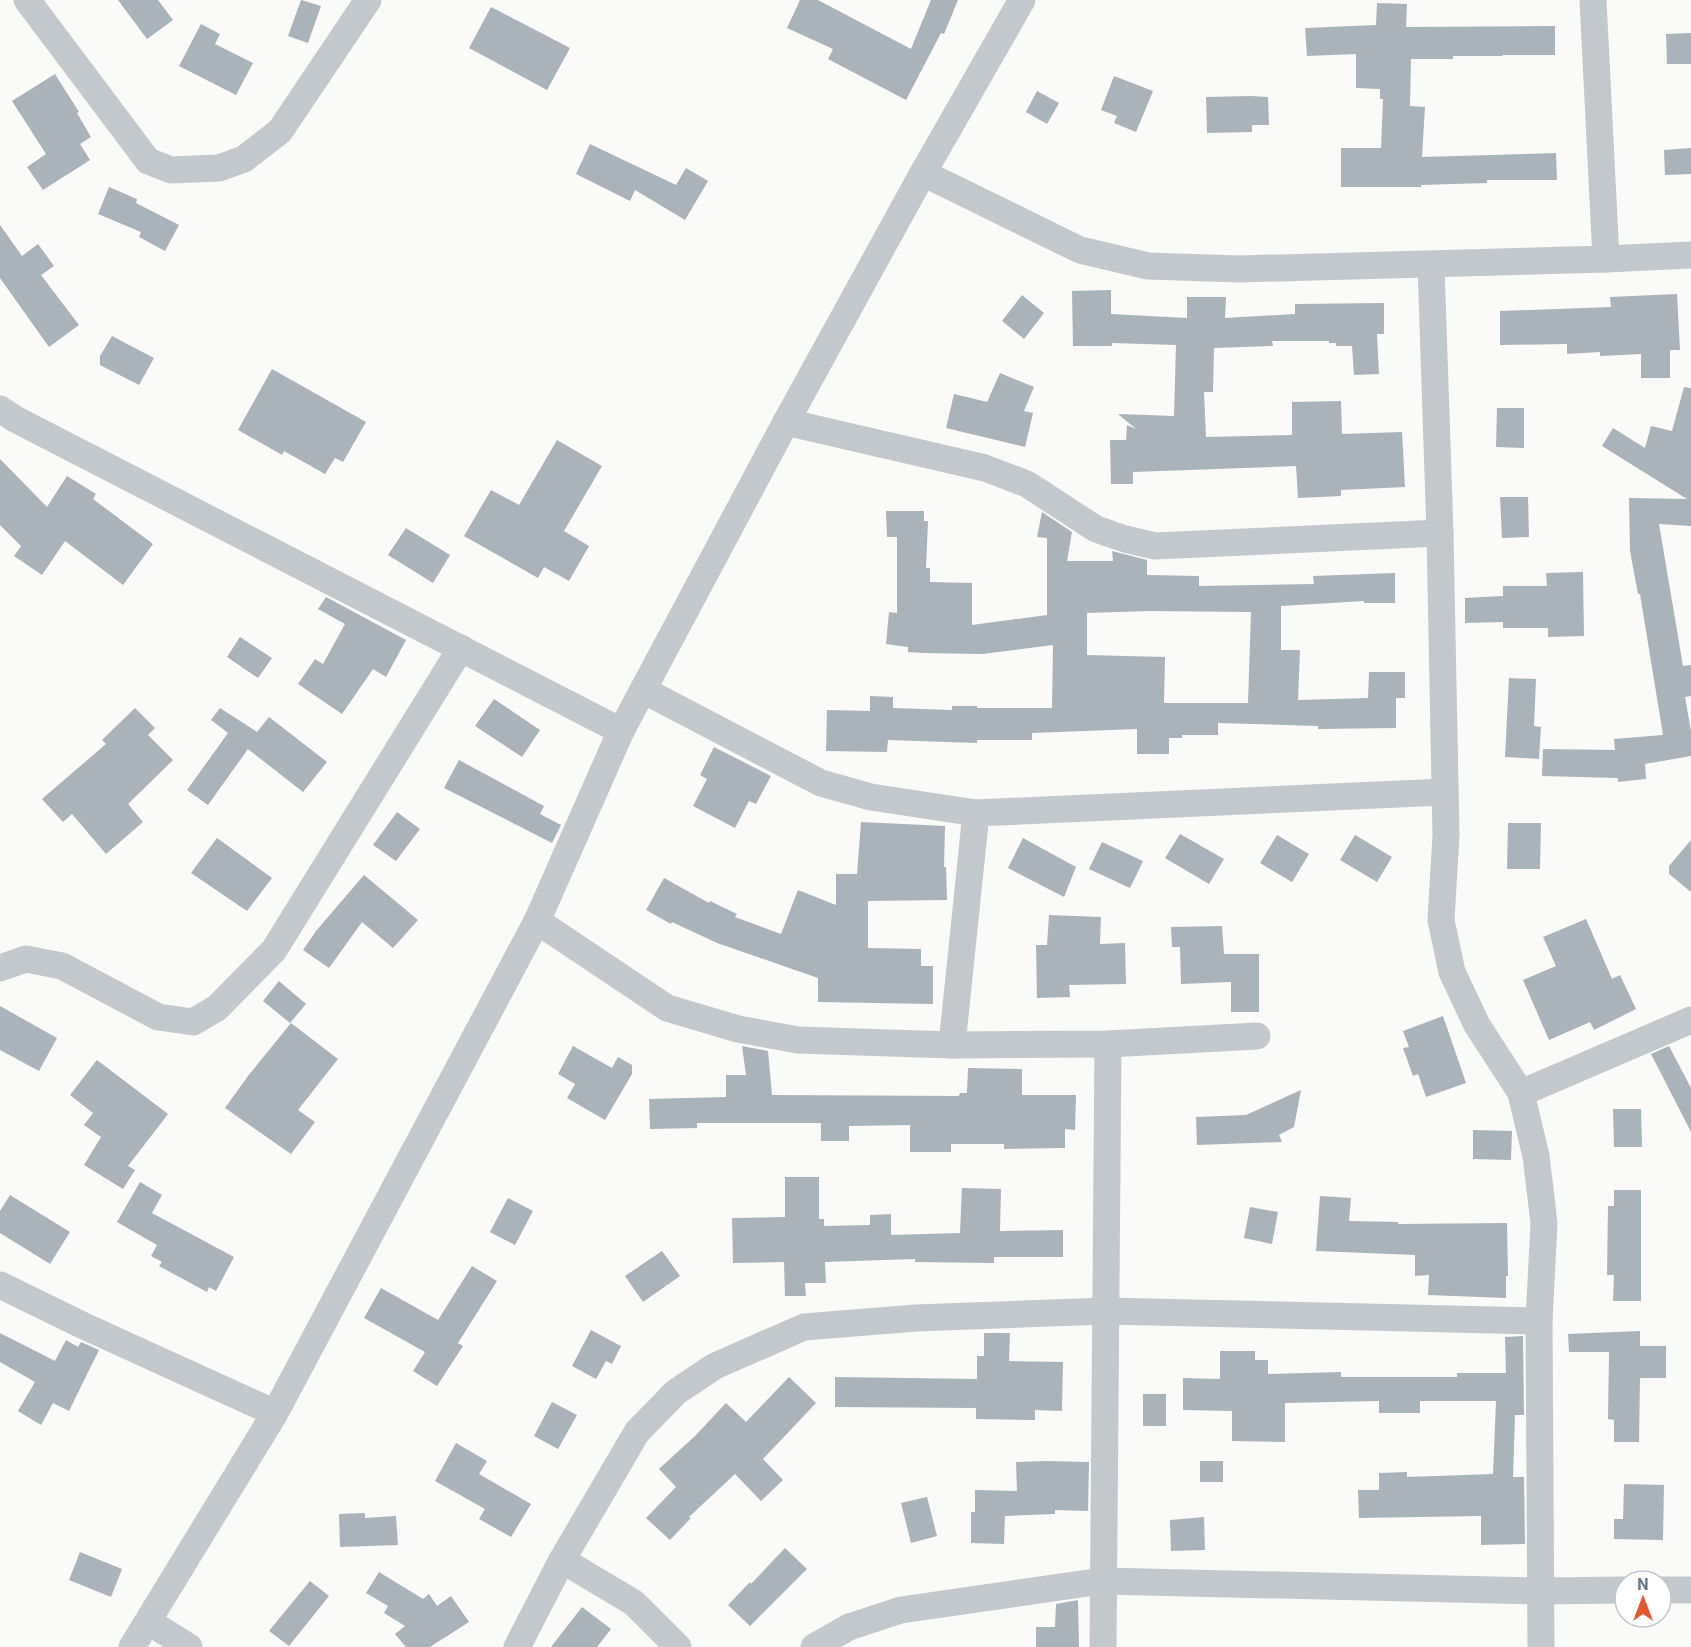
<svg xmlns="http://www.w3.org/2000/svg" width="1691" height="1647" viewBox="0 0 1691 1647" font-family="Roboto,sans-serif">
<rect width="100%" height="100%" fill="#fafaf8"/>
<g fill="#aab3b9" fill-rule="evenodd">
<polygon points="118,0 158,0 173,20 147,39"/>
<polygon points="301,0 321,6 308,43 288,36"/>
<polygon points="800,0 818,0 911,49 931,0 958,0 944,34 941,33 906,100 828,59 833,49 787,28"/>
<polygon points="1377,3 1407,4 1406,27 1555,26 1555,55 1502,55 1503,56 1453,56 1453,59 1411,59 1410,106 1425,107 1422,157 1556,153 1557,180 1487,180 1487,183 1421,185 1421,187 1341,187 1341,148 1381,148 1383,99 1380,99 1380,89 1356,88 1356,54 1307,56 1305,28 1376,25"/>
<polygon points="491,7 570,48 547,90 469,48"/>
<polygon points="201,24 220,34 215,44 253,63 236,95 179,66"/>
<polygon points="1691,33 1691,64 1667,64 1666,34"/>
<polygon points="55,74 79,112 77,113 91,137 80,144 90,160 43,190 27,167 46,154 12,101"/>
<polygon points="1114,76 1153,91 1136,132 1114,123 1117,116 1101,110"/>
<polygon points="1037,91 1059,103 1047,124 1026,112"/>
<polygon points="1251,96 1268,97 1269,125 1252,125 1252,132 1207,133 1206,97"/>
<polygon points="590,144 676,185 686,168 708,181 685,220 635,190 630,201 576,174"/>
<polygon points="1691,148 1691,174 1665,175 1664,150"/>
<polygon points="109,187 137,199 136,203 179,225 165,251 139,237 141,232 98,214"/>
<polygon points="0,225 22,256 38,244 54,266 41,275 79,325 49,347 0,278"/>
<polygon points="1111,290 1111,314 1187,318 1187,297 1226,297 1225,318 1295,314 1295,304 1384,303 1384,334 1377,334 1379,374 1354,375 1352,346 1336,346 1336,343 1329,343 1329,341 1272,341 1273,346 1214,348 1213,392 1204,392 1206,437 1292,435 1292,402 1341,401 1342,434 1402,432 1405,487 1341,490 1341,496 1298,498 1296,466 1133,472 1133,484 1111,484 1110,440 1126,440 1127,425 1136,429 1118,414 1174,416 1176,345 1112,343 1112,346 1073,346 1072,291"/>
<polygon points="1677,294 1680,350 1670,350 1670,378 1641,378 1641,354 1600,356 1600,352 1567,354 1567,344 1500,345 1500,311 1611,307 1610,297"/>
<polygon points="1022,295 1044,313 1024,339 1002,321"/>
<polygon points="112,336 154,358 139,385 100,365 100,356"/>
<polygon points="272,369 366,422 343,462 335,458 325,474 284,451 282,455 238,430"/>
<polygon points="1000,373 1034,387 1024,411 1033,413 1025,447 946,428 954,394 987,402"/>
<polygon points="1684,387 1691,388 1691,526 1659,524 1683,666 1691,665 1691,696 1685,697 1691,731 1691,756 1645,764 1646,779 1618,782 1618,778 1542,776 1543,749 1615,750 1614,739 1663,735 1640,594 1638,594 1630,551 1629,498 1687,499 1602,446 1613,428 1645,448 1651,426 1672,431"/>
<polygon points="1497,408 1524,408 1524,448 1496,447"/>
<polygon points="557,440 602,466 564,531 589,546 569,581 544,567 538,578 464,536 491,490 519,505"/>
<polygon points="0,459 47,507 67,476 96,494 93,499 153,544 123,585 65,541 42,575 14,556 21,546 0,525"/>
<polygon points="1500,497 1528,497 1529,537 1502,538"/>
<path d="M886 511H924V521H928L926 568H930V582L972 583V625L1047 615V538L1037 537 1042 512 1072 532 1067 561H1113L1112 551 1147 560V575L1199 576V586L1314 584 1313 576 1395 573V603H1364V601L1281 606V650H1300L1298 700 1368 698 1369 672H1405V698H1396V728L1318 729V726L1218 723V735H1182V738H1169V754H1137V729L1032 733V740H977V743L888 740 887 752 826 751 827 710 870 711V696L893 697V708L952 710V706H977V708H1052L1053 645 982 654 923 653 908 652V647L886 644 889 612 897 613V537H887ZM1150 611 1251 612 1248 703H1164L1165 657 1087 655V613Z"/>
<polygon points="406,528 450,555 433,583 388,555"/>
<polygon points="1583,572 1584,636 1548,637 1548,628 1503,628 1503,622 1465,623 1465,598 1503,596 1503,586 1547,586 1546,573"/>
<polygon points="326,597 406,640 386,677 373,669 342,714 298,684 315,659 323,664 345,624 318,609"/>
<polygon points="240,637 272,658 258,678 227,657"/>
<polygon points="1509,678 1536,679 1534,726 1541,727 1539,759 1505,757"/>
<polygon points="494,699 540,730 522,757 475,726"/>
<polygon points="135,708 155,728 148,735 173,760 128,804 143,822 106,854 72,814 63,822 42,799 106,744 102,740"/>
<polygon points="220,708 257,732 269,717 327,762 303,792 248,749 208,805 187,790 228,733 211,720"/>
<polygon points="714,747 771,776 756,804 749,801 735,828 693,806 707,779 700,775"/>
<polygon points="459,760 544,806 540,814 561,825 552,843 444,788"/>
<polygon points="397,812 420,829 396,861 373,845"/>
<polygon points="861,822 945,826 944,867 946,867 947,900 868,901 868,948 921,949 921,966 933,966 933,1004 818,1002 818,978 717,943 672,922 671,924 646,910 664,878 709,903 710,901 737,914 735,917 781,934 798,890 836,905 836,874 857,874"/>
<polygon points="1508,823 1541,823 1540,869 1507,869"/>
<polygon points="1180,834 1224,859 1209,884 1165,858"/>
<polygon points="1277,835 1309,854 1292,882 1260,863"/>
<polygon points="1355,835 1392,857 1377,882 1340,860"/>
<polygon points="217,838 272,878 247,911 191,873"/>
<polygon points="1023,838 1076,867 1064,897 1008,868"/>
<polygon points="1691,840 1691,892 1669,874 1669,866"/>
<polygon points="1102,842 1143,861 1130,888 1089,869"/>
<polygon points="364,875 418,920 393,948 362,922 329,968 303,950 316,931"/>
<polygon points="1049,915 1101,917 1100,944 1125,943 1126,984 1069,985 1070,997 1037,998 1036,945 1047,945"/>
<polygon points="1586,919 1612,979 1620,975 1636,1009 1594,1030 1590,1022 1549,1040 1523,980 1556,966 1543,937"/>
<polygon points="1222,926 1224,954 1259,954 1259,1012 1231,1012 1231,982 1181,984 1180,947 1172,947 1171,927"/>
<polygon points="279,981 306,1004 290,1023 263,1001"/>
<polygon points="0,1006 57,1038 39,1071 0,1050"/>
<polygon points="1443,1016 1466,1083 1426,1097 1418,1074 1413,1076 1403,1048 1409,1047 1403,1031"/>
<polygon points="291,1023 338,1059 298,1110 315,1122 291,1154 225,1108 248,1076"/>
<polygon points="573,1046 612,1068 618,1057 632,1065 632,1074 605,1120 567,1098 575,1084 558,1074"/>
<polygon points="742,1046 768,1051 772,1095 959,1096 960,1093 967,1093 968,1068 1022,1069 1022,1095 1076,1095 1075,1130 1065,1129 1065,1148 1004,1149 1004,1144 951,1144 951,1152 910,1152 910,1125 849,1126 849,1141 821,1141 821,1123 697,1123 697,1128 650,1129 649,1099 726,1097 726,1075 746,1075"/>
<polygon points="1669,1046 1691,1088 1691,1132 1651,1054"/>
<polygon points="97,1060 168,1114 128,1166 135,1170 123,1189 84,1165 101,1137 84,1125 93,1113 70,1095"/>
<polygon points="1301,1090 1294,1127 1279,1135 1282,1142 1197,1145 1196,1117 1246,1115"/>
<polygon points="1613,1109 1641,1109 1642,1147 1614,1147"/>
<polygon points="1473,1130 1512,1131 1511,1160 1473,1159"/>
<polygon points="785,1177 819,1177 819,1219 824,1219 824,1226 870,1225 870,1215 891,1214 891,1235 960,1233 962,1188 1001,1189 1000,1231 1063,1230 1063,1257 994,1257 994,1263 915,1262 915,1259 825,1262 826,1283 805,1283 806,1296 785,1296 784,1262 733,1263 732,1218 785,1217"/>
<polygon points="140,1182 162,1195 152,1213 234,1257 216,1291 209,1287 207,1292 159,1266 162,1262 151,1256 157,1245 117,1222"/>
<polygon points="1614,1190 1641,1190 1641,1301 1613,1301 1614,1275 1607,1275 1608,1206 1614,1206"/>
<polygon points="10,1195 70,1232 50,1264 0,1233 0,1211"/>
<polygon points="1320,1196 1351,1198 1349,1221 1398,1222 1398,1224 1507,1223 1508,1276 1506,1276 1506,1298 1428,1295 1429,1275 1415,1276 1415,1255 1316,1251"/>
<polygon points="508,1198 533,1211 515,1245 490,1232"/>
<polygon points="1250,1207 1278,1212 1272,1244 1244,1238"/>
<polygon points="662,1251 680,1276 643,1302 625,1276"/>
<polygon points="472,1266 497,1281 458,1343 463,1346 437,1386 413,1371 425,1352 364,1318 381,1288 438,1320"/>
<polygon points="591,1330 621,1346 612,1364 606,1361 596,1379 572,1366"/>
<polygon points="1640,1331 1640,1346 1666,1346 1666,1378 1640,1378 1639,1442 1614,1442 1614,1420 1608,1419 1609,1352 1569,1352 1568,1334"/>
<polygon points="0,1333 55,1361 66,1340 78,1347 81,1342 99,1350 69,1411 53,1403 41,1425 18,1411 35,1382 0,1362"/>
<polygon points="984,1333 1010,1333 1009,1361 1063,1362 1062,1411 1035,1410 1035,1420 976,1419 976,1408 835,1407 835,1377 977,1379 977,1356 984,1356"/>
<polygon points="1523,1336 1524,1415 1515,1415 1513,1477 1524,1477 1525,1544 1481,1545 1481,1516 1359,1518 1358,1490 1379,1490 1379,1473 1407,1472 1407,1477 1493,1474 1496,1401 1420,1401 1420,1413 1379,1413 1379,1401 1285,1403 1285,1442 1232,1441 1232,1411 1183,1410 1183,1378 1220,1379 1220,1351 1255,1351 1255,1360 1268,1360 1268,1374 1341,1372 1341,1377 1457,1377 1457,1373 1506,1373 1505,1337"/>
<polygon points="789,1377 816,1403 763,1459 783,1480 761,1501 735,1474 689,1517 691,1518 670,1540 646,1518 676,1487 659,1469 695,1436 726,1403 746,1422"/>
<rect x="1143" y="1394" width="23" height="32"/>
<polygon points="552,1402 577,1415 558,1449 534,1436"/>
<polygon points="456,1443 487,1461 479,1474 531,1504 511,1537 479,1519 485,1509 435,1481"/>
<polygon points="1047,1461 1089,1462 1088,1511 1055,1510 1055,1514 1005,1516 1004,1544 971,1543 971,1512 975,1512 975,1490 1017,1491 1016,1462"/>
<rect x="1200" y="1461" width="23" height="21"/>
<polygon points="1624,1484 1664,1485 1663,1540 1614,1539 1614,1519 1623,1519"/>
<polygon points="927,1497 937,1536 911,1543 901,1503"/>
<polygon points="365,1513 365,1518 396,1516 398,1545 340,1547 339,1514"/>
<polygon points="1204,1517 1205,1550 1171,1551 1170,1520"/>
<polygon points="785,1548 807,1569 750,1626 728,1605 750,1582 751,1584"/>
<polygon points="80,1552 122,1569 111,1597 69,1580"/>
<polygon points="379,1572 423,1599 429,1594 437,1606 451,1596 469,1622 430,1647 406,1647 395,1634 405,1626 384,1613 388,1606 366,1593"/>
<polygon points="310,1581 329,1596 289,1646 269,1631"/>
<polygon points="1078,1600 1079,1647 1036,1647 1036,1627 1055,1627 1056,1604"/>
<polygon points="582,1607 611,1629 597,1647 551,1647"/>
</g>
<g fill="none" stroke-linecap="round" stroke-linejoin="round">
<g stroke="#c3c8cc" stroke-width="27">
<polyline points="27,0 148,161 171,170 219,168 244,159 280,131 368,0"/>
<polyline points="923,173 1080,250 1148,266 1239,269 1606,259 1593,0"/>
<polyline points="1606,259 1691,255"/>
<polyline points="0,409 15,419 621,731"/>
<polyline points="786,422 985,468 1027,484 1096,529 1125,539 1155,546 1440,533 1431,265"/>
<polyline points="1440,533 1446,835 1441,920 1452,972 1477,1025 1521,1093 1536,1156 1544,1223 1539,1321 1541,1647"/>
<polyline points="643,690 821,783 871,797 976,813"/>
<polyline points="537,921 667,1008 738,1029 798,1040 952,1045 976,813 1444,792"/>
<polyline points="0,968 26,959 62,966 158,1017 193,1022 217,1008 274,950 461,648"/>
<polyline points="952,1045 1108,1044 1257,1036"/>
<polyline points="1521,1093 1691,1020"/>
<polyline points="0,1285 84,1326 275,1413"/>
<polyline points="562,1560 637,1432 676,1392 715,1366 804,1327 916,1318 1106,1311 1539,1321"/>
<polyline points="1661,1590 1691,1590"/>
<polyline points="149,1622 189,1647"/>
<polyline points="132,1647 275,1413 537,921 621,731 786,422 923,173 1022,0"/>
<polyline points="517,1647 562,1560 634,1603 678,1647"/>
<polyline points="814,1647 849,1627 901,1610 1102,1581 1540,1591 1625,1590"/>
<polyline points="1103,1647 1108,1044"/>
</g>
</g>
<g transform="translate(1643 1599)"><circle r="28" fill="#ffffff" stroke="#c1c8cd" stroke-width="1.5"/>
<path d="M0-4.5L10 22L0 15L-10 22Z" fill="#e4572e"/>
<text y="-9" font-size="16" font-weight="bold" text-anchor="middle" fill="#657683">N</text>
</g>
</svg>
